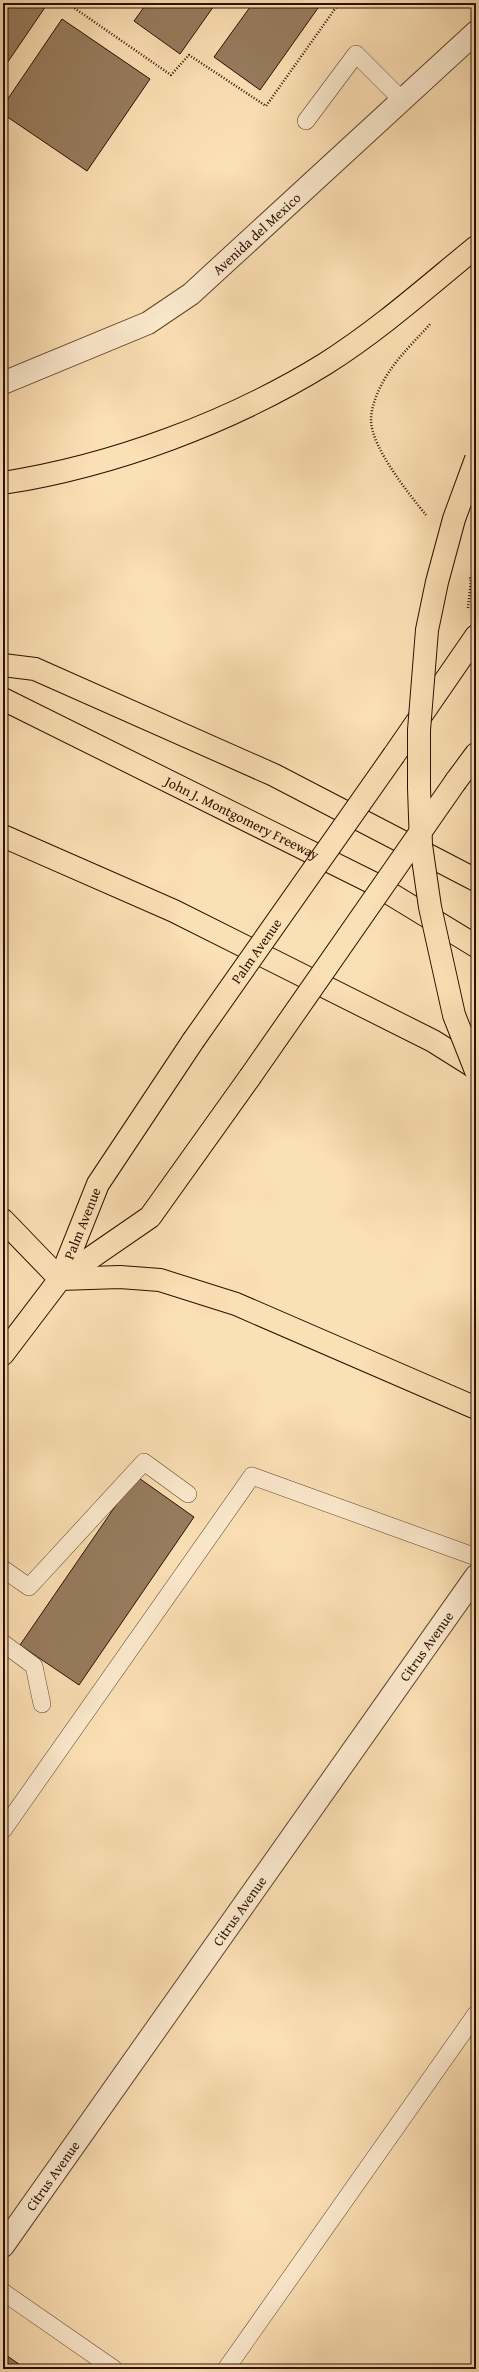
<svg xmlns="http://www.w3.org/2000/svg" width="479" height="2372" viewBox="0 0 479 2372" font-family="'Gentium Book Plus',serif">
<rect width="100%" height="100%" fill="#fce0b5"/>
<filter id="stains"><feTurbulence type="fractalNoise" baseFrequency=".005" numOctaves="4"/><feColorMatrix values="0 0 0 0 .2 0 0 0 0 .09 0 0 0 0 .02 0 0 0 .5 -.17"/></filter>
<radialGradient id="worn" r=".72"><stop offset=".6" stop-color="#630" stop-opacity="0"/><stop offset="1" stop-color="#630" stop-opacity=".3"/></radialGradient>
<g fill="#977c5e" stroke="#2a0f00">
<polygon points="3,3 48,3 3,69"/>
<polygon points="147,3 216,3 180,54 134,21"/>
<polygon points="253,3 310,3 318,8 260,90 214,57"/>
<polygon points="62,19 150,79 87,171 3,114 3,106"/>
<polygon points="136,1476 194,1517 79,1685 20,1645"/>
<polygon points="3,2353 26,2369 3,2369"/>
</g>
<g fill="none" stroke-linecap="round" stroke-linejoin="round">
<g stroke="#5e432d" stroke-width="18">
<g id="lane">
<polyline points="306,121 356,54 401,99"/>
<polyline points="3,1569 29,1587 144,1462 188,1494"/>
<polyline points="3,1643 34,1666 42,1704"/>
<polyline points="3,1830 252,1476 476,1557"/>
<polyline points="3,2292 114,2369"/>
<polyline points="226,2369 476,2014"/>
</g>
</g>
<g stroke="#5e432d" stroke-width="24">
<g id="street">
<path id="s1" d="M3 383 148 323 191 294 476 32"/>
<path id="s2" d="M3 2246 476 1576"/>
</g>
</g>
<g stroke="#2a0f00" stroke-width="24">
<g id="primary">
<polyline points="394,755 476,636"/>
<path id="s3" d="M3 1354 60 1279 98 1184 193 1041"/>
</g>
</g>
<g stroke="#2a0f00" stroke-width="24">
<g id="highway">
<path d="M3 483C113 466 231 422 325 364 379 330 427 287 476 247"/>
<polyline points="3,665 35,669 274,775 476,880"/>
<path id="s4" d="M3 699 371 882 476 946"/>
<polyline points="456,781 476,754"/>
<polyline points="3,836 174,911 433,1041 476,1068"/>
<polyline points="3,1220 60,1279 120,1277 160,1280 236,1304 476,1408"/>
<polyline points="60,1279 150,1217 250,1077"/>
</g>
</g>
<g stroke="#2a0f00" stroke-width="2.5" stroke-dasharray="1 2" stroke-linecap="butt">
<polyline points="67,3 171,75 189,55 266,106 337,6 332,3"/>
<path d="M426 515C409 494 371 447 371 420 371 404 381 383 391 369 402 353 418 338 431 323"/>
<polyline points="468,608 471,580 469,576"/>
</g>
<use href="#lane" stroke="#fdebcf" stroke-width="17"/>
<use href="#street" stroke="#fdebcf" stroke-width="22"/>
<use href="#primary" stroke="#fce0b5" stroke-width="22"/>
<use href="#highway" stroke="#fce0b5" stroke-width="22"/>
<g stroke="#2a0f00" stroke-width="24" stroke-linecap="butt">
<g id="primary-bridge">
<path id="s5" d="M193 1041 394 755"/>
</g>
</g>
<g stroke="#2a0f00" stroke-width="24" stroke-linecap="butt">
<g id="highway-bridge">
<polyline points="476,459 454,519 437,582 427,630 419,730 419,788 421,845 430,907 454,1015 476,1071"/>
<polyline points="250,1077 456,781"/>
</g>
</g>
<use href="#primary-bridge" stroke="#fce0b5" stroke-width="22"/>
<use href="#highway-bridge" stroke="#fce0b5" stroke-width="22"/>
</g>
<g text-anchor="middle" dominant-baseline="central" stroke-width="3.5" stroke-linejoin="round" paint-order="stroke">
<g font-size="14" fill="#2a0f00" stroke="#fdebcf">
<text stroke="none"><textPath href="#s1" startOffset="298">Avenida del Mexico</textPath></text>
<text stroke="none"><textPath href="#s4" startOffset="267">John J. Montgomery Freeway</textPath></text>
<text stroke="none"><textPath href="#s5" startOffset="110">Palm Avenue</textPath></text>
<text stroke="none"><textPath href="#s3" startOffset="154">Palm Avenue</textPath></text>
<text stroke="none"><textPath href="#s2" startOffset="734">Citrus Avenue</textPath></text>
<text stroke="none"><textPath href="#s2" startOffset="410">Citrus Avenue</textPath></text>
<text stroke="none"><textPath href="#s2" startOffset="86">Citrus Avenue</textPath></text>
</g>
</g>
<rect width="479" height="2372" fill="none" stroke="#fce0b5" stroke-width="16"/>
<rect x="4" y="4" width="471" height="2364" fill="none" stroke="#2a0f00" stroke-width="2"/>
<rect x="8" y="8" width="463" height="2356" fill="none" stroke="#2a0f00"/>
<rect width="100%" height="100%" filter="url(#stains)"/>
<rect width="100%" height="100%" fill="url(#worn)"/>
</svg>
